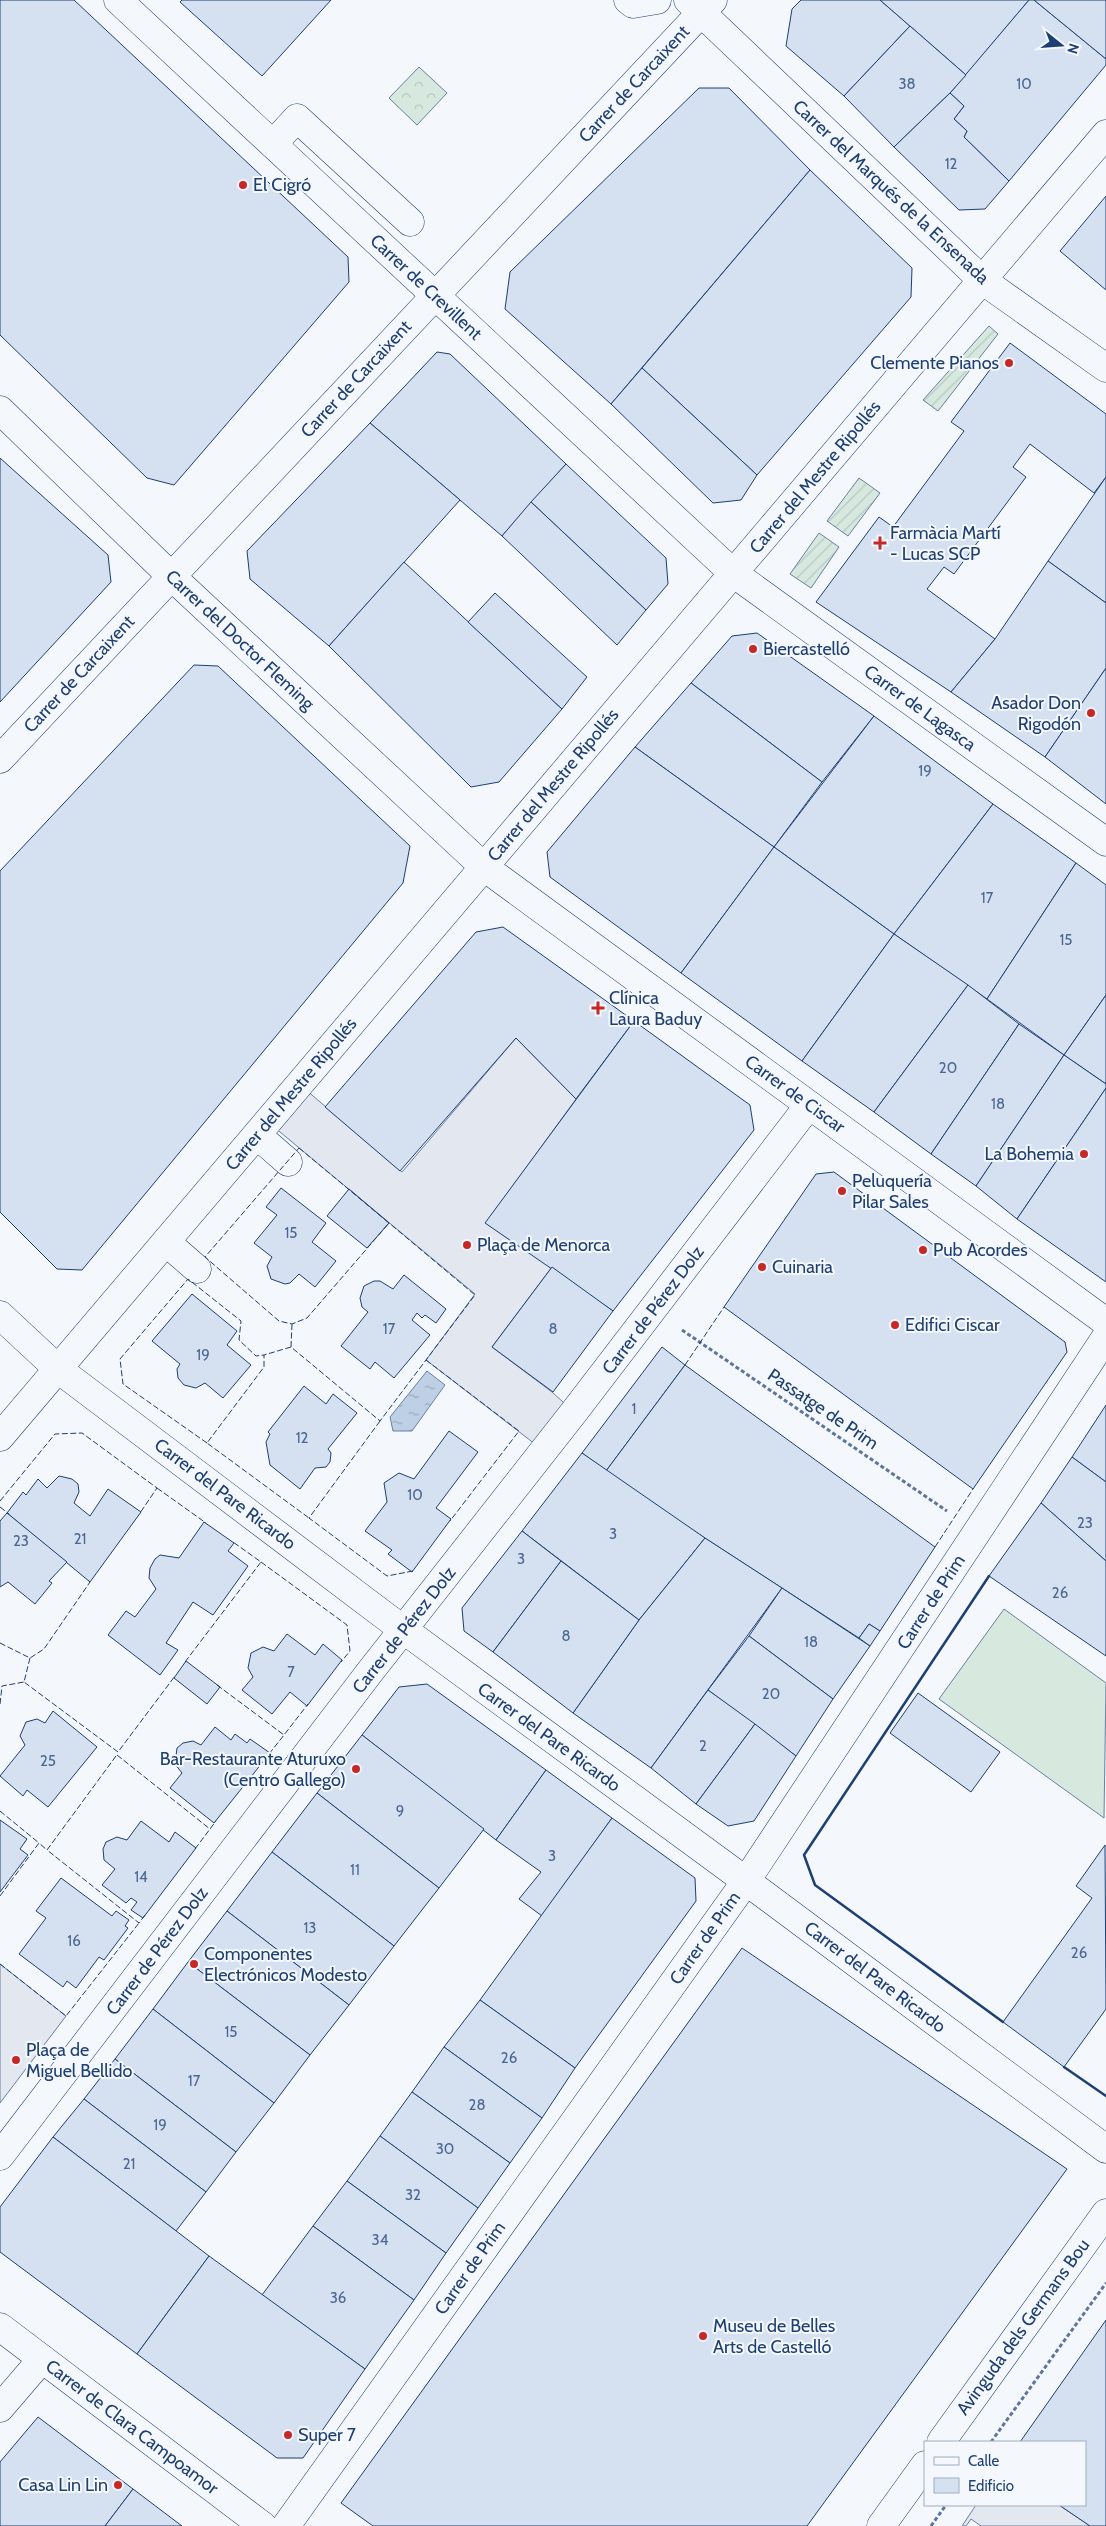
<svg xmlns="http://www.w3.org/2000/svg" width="1106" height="2526" viewBox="0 0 1106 2526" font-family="Cabin,sans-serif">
<defs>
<pattern id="forest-crowns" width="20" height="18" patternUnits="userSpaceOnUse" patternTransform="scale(1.25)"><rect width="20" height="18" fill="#d7e8df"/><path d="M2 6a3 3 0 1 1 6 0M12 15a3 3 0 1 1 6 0" fill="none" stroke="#b8c8c3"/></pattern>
<pattern id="garden-furrows" width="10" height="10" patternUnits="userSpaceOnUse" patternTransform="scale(1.25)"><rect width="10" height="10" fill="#d7e8df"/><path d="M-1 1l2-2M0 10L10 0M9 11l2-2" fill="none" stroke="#b8c8c3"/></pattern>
<pattern id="water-ripples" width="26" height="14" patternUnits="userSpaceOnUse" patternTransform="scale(1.25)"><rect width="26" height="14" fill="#bed0e5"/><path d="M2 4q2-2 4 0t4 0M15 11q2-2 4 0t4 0" fill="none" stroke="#9aaabe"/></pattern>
</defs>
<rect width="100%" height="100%" fill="#f4f7fb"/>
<polygon fill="url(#forest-crowns)" stroke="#687fa3" points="419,67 447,93 417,125 389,98"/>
<g fill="url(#garden-furrows)" stroke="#687fa3">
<polygon points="989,326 998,334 938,411 923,400"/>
<polygon points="859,478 880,493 848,536 827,521"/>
<polygon points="819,533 839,547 811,588 790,574"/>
</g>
<polygon fill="#d7e8df" stroke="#687fa3" points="1004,1609 1106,1683 1104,1818 939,1699"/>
<g fill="#e3e8f0" stroke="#687fa3">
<polygon points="516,1038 576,1099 486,1223 552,1267 492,1347 552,1392 574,1412 544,1451 426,1360 475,1294 268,1122 299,1084 402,1172"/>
<polygon points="0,1964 66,2016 0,2103"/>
<polygon points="976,2505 1059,2505 1090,2526 981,2526 971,2519 966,2526 962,2526"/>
</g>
<polygon fill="url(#water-ripples)" stroke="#687fa3" points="427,1371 445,1385 412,1431 393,1431 390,1417"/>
<g fill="#d5e0f0" stroke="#1d3f73">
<polygon points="0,0 74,0 348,257 349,282 174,485 147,478 0,335"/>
<polygon points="182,0 331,0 262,76 180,2"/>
<polygon points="801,0 880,0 910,26 844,96 786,46 792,9"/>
<polygon points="880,0 1029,0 966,75"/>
<polygon points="1029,0 1034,0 1106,59 1106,65 1009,181 964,137 967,131 954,119 964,106 950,93"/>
<polygon points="1034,0 1106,0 1106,59"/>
<polygon points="910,26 966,75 950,93 894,147 844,96"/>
<polygon points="699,88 729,88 810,170 611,404 505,309 510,272"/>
<polygon points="950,93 964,106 954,119 967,131 964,137 1009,181 985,209 959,210 894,147"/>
<polygon points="810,170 912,268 911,297 757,475 642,368"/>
<polygon points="1106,196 1106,290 1060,251"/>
<polygon points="1010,343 1106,414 1106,477 1094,493 1030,444 1013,467 1026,477 954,574 944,567 927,589 995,639 951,692 816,602 879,517 893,527 964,431 951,422"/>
<polygon points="437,352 450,354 566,464 502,536 370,423"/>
<polygon points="642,368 757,475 741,500 713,503 611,404"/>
<polygon points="370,423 460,500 329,646 250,579 247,551"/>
<polygon points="0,458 108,555 111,582 0,702"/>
<polygon points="566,464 666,558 668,584 646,610 531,502"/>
<polygon points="1106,477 1106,603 1048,561"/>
<polygon points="531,502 646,610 617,645 502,536"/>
<polygon points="1048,561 1106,603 1106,668 1045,757 951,692 995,639"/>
<polygon points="404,562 562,709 499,782 471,787 329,646"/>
<polygon points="495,593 587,677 562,709 468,622"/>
<polygon points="757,633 874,716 822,782 691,683 732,636"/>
<polygon points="194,665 218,666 410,846 403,883 82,1270 57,1269 0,1212 0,871"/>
<polygon points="1106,668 1106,804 1045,757"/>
<polygon points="691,683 822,782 774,847 635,747"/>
<polygon points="874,716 993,804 894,934 774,847"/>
<polygon points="635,747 774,847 681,973 550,877 547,852"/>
<polygon points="993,804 1076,863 987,999 894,934"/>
<polygon points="774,847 894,934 802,1061 681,973"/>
<polygon points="1076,863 1106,885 1106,995 1064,1055 987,999"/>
<polygon points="503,927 634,1021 576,1099 516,1038 400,1171 325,1107 476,932"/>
<polygon points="894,934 968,985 874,1112 802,1061"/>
<polygon points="968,985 1019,1024 931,1154 874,1112"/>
<polygon points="1106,995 1106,1084 1064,1055"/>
<polygon points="634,1021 750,1105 754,1130 613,1311 485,1223"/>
<polygon points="1019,1024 1064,1055 976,1186 931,1154"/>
<polygon points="1064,1055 1106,1084 1106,1088 1017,1219 976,1186"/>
<polygon points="1106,1088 1106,1282 1017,1219"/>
<polygon points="834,1172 1065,1342 1067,1352 973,1489 724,1307 816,1174"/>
<polygon points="281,1188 326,1223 312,1242 336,1261 315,1287 299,1274 290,1283 285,1284 271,1279 267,1266 272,1257 254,1243 277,1215 266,1207"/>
<polygon points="349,1189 389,1223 367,1248 327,1216"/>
<polygon points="552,1267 613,1311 553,1392 492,1347"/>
<polygon points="404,1275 446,1309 436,1323 425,1315 422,1318 417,1313 412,1320 430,1335 394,1378 375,1362 370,1369 341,1346 368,1312 362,1307 360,1298 364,1286 374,1281 380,1281 393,1289"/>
<polygon points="192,1294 237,1331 227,1345 251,1365 223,1398 205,1383 196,1388 184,1385 178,1378 177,1369 180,1364 152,1341"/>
<polygon points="662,1347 685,1365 606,1471 582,1453"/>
<polygon points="685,1365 935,1547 880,1631 869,1624 859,1638 677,1520 606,1471"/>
<polygon points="304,1386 326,1404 333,1394 357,1413 328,1449 331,1453 330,1462 326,1467 315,1468 300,1489 270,1465 266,1442 270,1434 268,1432"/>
<polygon points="1106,1405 1106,1482 1072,1457"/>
<polygon points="449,1431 478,1452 436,1508 451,1519 412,1572 388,1554 392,1550 365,1531 387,1502 384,1483 399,1473 414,1479"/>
<polygon points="582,1453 705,1538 639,1620 522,1531"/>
<polygon points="1072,1457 1106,1482 1106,1561 1041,1503"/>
<polygon points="59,1476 72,1479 78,1484 79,1492 74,1503 90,1516 108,1489 141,1512 90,1582 7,1513 23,1492 26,1495 38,1479 47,1488"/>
<polygon points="1041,1503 1106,1561 1106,1656 989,1576"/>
<polygon points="7,1513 67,1562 49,1581 52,1583 35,1604 8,1582 0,1587 0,1521"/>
<polygon points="204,1522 234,1543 228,1551 248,1566 213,1615 193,1602 166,1643 178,1650 160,1675 108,1635 126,1611 135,1617 156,1589 149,1578 150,1568 155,1559 160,1555 179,1558"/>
<polygon points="522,1531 561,1561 493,1652 464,1631 462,1608"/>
<polygon points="705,1538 782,1588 651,1768 573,1713 639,1620"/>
<polygon points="561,1561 639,1620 573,1713 493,1652"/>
<polygon points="782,1588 870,1646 833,1699 749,1636"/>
<polygon points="869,1624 880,1631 870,1646 859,1638"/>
<polygon points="287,1634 315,1655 323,1644 342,1660 307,1706 290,1692 272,1714 242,1690 253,1677 248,1668 251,1653 263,1647 274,1651"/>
<polygon points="749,1636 833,1699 796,1756 708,1690"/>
<polygon points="186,1661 220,1687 207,1704 174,1678"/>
<polygon points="427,1684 546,1770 496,1840 362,1735 399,1687"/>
<polygon points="708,1690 755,1724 696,1804 651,1768"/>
<polygon points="918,1693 1000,1752 971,1792 890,1733"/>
<polygon points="53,1711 97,1747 48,1807 27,1790 23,1796 0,1776 25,1745 20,1736 26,1722 37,1719 45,1723"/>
<polygon points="755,1724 796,1756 754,1821 728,1826 696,1804"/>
<polygon points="215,1727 231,1740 235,1734 247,1743 250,1739 270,1753 214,1823 170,1788 182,1773 175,1764 177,1748 183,1743 193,1741 201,1745"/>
<polygon points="362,1735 484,1829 439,1888 317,1793"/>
<polygon points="546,1770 612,1818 542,1916 519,1899 541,1872 496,1840"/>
<polygon points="317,1793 439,1888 394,1946 272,1852"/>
<polygon points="612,1818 695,1878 696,1901 575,2068 480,2000"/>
<polygon points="0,1820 27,1839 20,1849 28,1855 0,1892"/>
<polygon points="141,1821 169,1842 175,1832 196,1848 143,1918 131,1910 137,1902 131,1898 126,1903 102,1885 115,1869 104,1860 103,1849 106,1842 117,1837 127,1840"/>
<polygon points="1105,1845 1106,2009 1064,2067 1003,2022 1092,1898 1076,1886"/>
<polygon points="272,1852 394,1946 349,2005 227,1911"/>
<polygon points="61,1878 112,1916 116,1911 129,1920 125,1926 128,1928 104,1960 99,1957 76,1988 67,1981 63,1987 19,1954 46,1918 36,1911"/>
<polygon points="227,1911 349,2005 310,2055 188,1962"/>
<polygon points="742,1948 1067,2169 807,2526 373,2526 341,2503"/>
<polygon points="188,1962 310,2055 274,2103 153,2009"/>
<polygon points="480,2000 575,2068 542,2118 444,2047"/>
<polygon points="153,2009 274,2103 236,2152 115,2059"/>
<polygon points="444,2047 542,2118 510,2163 412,2092"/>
<polygon points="115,2059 236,2152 206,2192 84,2099"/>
<polygon points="412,2092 510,2163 478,2208 380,2136"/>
<polygon points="84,2099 206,2192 176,2231 53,2137"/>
<polygon points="380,2136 478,2208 446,2253 347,2181"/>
<polygon points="53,2137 209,2256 137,2354 0,2252 0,2207"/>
<polygon points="347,2181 446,2253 414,2300 313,2226"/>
<polygon points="313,2226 414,2300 365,2369 262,2295"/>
<polygon points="209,2256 365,2369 303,2458 277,2458 137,2354"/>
<polygon points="1106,2320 1106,2526 1090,2526 1059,2505 1085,2505 1085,2442 1020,2442"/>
<polygon points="38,2417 133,2489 105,2526 0,2526 0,2462"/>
<polygon points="133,2489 182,2526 105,2526"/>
</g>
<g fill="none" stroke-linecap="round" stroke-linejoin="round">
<g stroke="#1d3f73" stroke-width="29">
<g id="minor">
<polyline points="118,0 733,573 1106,842"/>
<polyline points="628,0 633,4 657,0"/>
<polyline points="688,0 982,280 1106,368"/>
<polyline points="273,144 297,118 410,222"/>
<polyline points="0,410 171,576 484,867 1106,1322"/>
<polyline points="0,759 713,0"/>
<polyline points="257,1135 288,1162"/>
<polyline points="166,1242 197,1269"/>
<polyline points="0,1315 58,1369 385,1616 746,1881 1106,2149"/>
<polyline points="0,1437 1106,134"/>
<polyline points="0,2156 369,1673 574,1412 809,1105"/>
<polyline points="0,2327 263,2526"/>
<polyline points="0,2408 42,2359"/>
<polyline points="941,2442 1106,2213"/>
<polyline points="286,2526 746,1881 1106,1337"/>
<polyline points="881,2526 925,2465"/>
</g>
</g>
<g stroke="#5e769c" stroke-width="3" stroke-dasharray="4 2.5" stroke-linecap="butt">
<polyline points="682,1330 947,1511"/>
<polyline points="991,2442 1106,2283"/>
<polyline points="931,2526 946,2505"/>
</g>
<use href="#minor" stroke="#f4f7fb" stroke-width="28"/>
<g stroke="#1d3f73" stroke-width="1" stroke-dasharray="6 2.5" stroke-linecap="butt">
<polygon points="299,1148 389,1223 307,1318 292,1324 279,1321 205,1257"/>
<polyline points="292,1324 291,1347 380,1421 475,1295 389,1223"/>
<polyline points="291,1347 264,1355 264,1367 207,1443 309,1518"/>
<polyline points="426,1360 519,1431 450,1521"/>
<polyline points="685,1365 724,1307"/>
<polyline points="380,1421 309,1518 387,1576 413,1571"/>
<polyline points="207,1443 123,1384 120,1359 188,1279 241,1321 239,1340 256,1356 264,1355"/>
<polyline points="157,1488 206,1523"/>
<polyline points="0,1501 55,1434 82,1433 157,1488 140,1513"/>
<polyline points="0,1507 9,1514"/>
<polyline points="935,1547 973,1489"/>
<polyline points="261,1562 347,1625 350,1651 341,1662"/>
<polyline points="0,1643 30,1658 44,1649 90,1582 88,1580"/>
<polyline points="30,1658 24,1682 118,1752 175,1676"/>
<polyline points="185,1662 261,1562 233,1542"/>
<polyline points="217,1685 284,1735 308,1704"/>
<polyline points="0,1704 2,1686 24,1682"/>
<polyline points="269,1754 284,1735"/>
<polyline points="117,1755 210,1829 216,1821"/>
<polyline points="116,1756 47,1850 139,1923 145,1915"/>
<polyline points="0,1811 39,1843"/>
<polyline points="195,1849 210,1829"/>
<polyline points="0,1896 39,1843 47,1850"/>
<polyline points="0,1964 66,2016 139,1923"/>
</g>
<g stroke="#1d3f73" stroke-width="2.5">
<polyline points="989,1576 804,1855 815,1885 1003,2022"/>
<polyline points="1064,2067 1106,2096"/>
</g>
</g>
<g fill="#c62828" stroke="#f4f7fb" stroke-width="2">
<circle cx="243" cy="185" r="5"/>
<circle cx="1009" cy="363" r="5"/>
<path d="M877.5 535.5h5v5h5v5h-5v5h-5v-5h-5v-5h5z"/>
<circle cx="753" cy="649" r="5"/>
<circle cx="1091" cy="713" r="5"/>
<path d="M595.5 1000.5h5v5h5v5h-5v5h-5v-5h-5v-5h5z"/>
<circle cx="1084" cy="1154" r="5"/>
<circle cx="842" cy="1191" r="5"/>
<circle cx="467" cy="1245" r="5"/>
<circle cx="923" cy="1250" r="5"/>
<circle cx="762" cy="1267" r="5"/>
<circle cx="895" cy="1325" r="5"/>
<circle cx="356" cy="1769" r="5"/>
<circle cx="194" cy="1964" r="5"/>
<circle cx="16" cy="2060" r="5"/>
<circle cx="703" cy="2336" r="5"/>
<circle cx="288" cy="2435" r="5"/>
<circle cx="118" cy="2485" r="5"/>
</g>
<g text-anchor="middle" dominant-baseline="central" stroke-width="4" stroke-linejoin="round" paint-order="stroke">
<g font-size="15" fill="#4b6792">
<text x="907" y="84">38</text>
<text x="1024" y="84">10</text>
<text x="951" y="164">12</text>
<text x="925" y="771">19</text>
<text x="987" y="898">17</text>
<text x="1066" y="940">15</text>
<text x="948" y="1068">20</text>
<text x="998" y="1104">18</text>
<text x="291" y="1233">15</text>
<text x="389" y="1329">17</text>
<text x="553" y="1329">8</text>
<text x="203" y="1355">19</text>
<text x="634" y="1409">1</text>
<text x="302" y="1438">12</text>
<text x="415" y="1495">10</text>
<text x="1085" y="1523">23</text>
<text x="613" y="1534">3</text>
<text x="80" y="1539">21</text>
<text x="21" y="1541">23</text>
<text x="521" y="1559">3</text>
<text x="1060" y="1593">26</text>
<text x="566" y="1636">8</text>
<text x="811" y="1642">18</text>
<text x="291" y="1672">7</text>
<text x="771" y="1694">20</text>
<text x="703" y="1746">2</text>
<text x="48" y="1761">25</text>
<text x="400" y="1811">9</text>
<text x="552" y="1856">3</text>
<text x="355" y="1870">11</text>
<text x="141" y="1877">14</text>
<text x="310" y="1928">13</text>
<text x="74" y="1941">16</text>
<text x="1079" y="1953">26</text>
<text x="231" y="2032">15</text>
<text x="509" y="2058">26</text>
<text x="194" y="2081">17</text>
<text x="477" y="2105">28</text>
<text x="160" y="2125">19</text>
<text x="445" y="2149">30</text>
<text x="129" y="2164">21</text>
<text x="413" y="2195">32</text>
<text x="380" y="2240">34</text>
<text x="338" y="2298">36</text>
</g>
<g font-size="18" fill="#1d3f73" stroke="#f4f7fb">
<text transform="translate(634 84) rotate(-47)">Carrer de Carcaixent</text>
<text transform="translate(891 192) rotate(43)">Carrer del Marqués de la Ensenada</text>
<text transform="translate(426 287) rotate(43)">Carrer de Crevillent</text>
<text transform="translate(356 379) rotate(-47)">Carrer de Carcaixent</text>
<text transform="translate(815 477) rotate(-50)">Carrer del Mestre Ripollés</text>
<text transform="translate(240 640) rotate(43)">Carrer del Doctor Fleming</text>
<text transform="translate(79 674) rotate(-47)">Carrer de Carcaixent</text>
<text transform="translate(920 708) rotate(36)">Carrer de Lagasca</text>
<text transform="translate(553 785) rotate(-50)">Carrer del Mestre Ripollés</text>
<text transform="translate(291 1094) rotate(-50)">Carrer del Mestre Ripollés</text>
<text transform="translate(795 1094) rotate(36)">Carrer de Ciscar</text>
<text transform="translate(653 1310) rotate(-53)">Carrer de Pérez Dolz</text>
<text transform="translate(823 1409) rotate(34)">Passatge de Prim</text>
<text transform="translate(225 1494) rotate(37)">Carrer del Pare Ricardo</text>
<text transform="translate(931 1602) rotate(-57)">Carrer de Prim</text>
<text transform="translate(404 1630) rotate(-52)">Carrer de Pérez Dolz</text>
<text transform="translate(549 1737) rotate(36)">Carrer del Pare Ricardo</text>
<text transform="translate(705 1938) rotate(-55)">Carrer de Prim</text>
<text transform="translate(157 1951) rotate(-53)">Carrer de Pérez Dolz</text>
<text transform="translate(875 1977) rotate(37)">Carrer del Pare Ricardo</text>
<text transform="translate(470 2268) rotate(-55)">Carrer de Prim</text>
<text transform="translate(1023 2327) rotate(-54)">Avinguda dels Germans Bou</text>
<text transform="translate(132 2427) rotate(37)">Carrer de Clara Campoamor</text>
</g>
<g font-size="18" fill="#1d3f73" stroke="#f4f7fb" text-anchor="start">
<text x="253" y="185">El Cigró</text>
<text x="999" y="363" text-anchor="end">Clemente Pianos</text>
<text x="890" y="533">Farmàcia Martí<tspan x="890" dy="21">- Lucas SCP</tspan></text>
<text x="763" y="649">Biercastelló</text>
<text x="1081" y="703" text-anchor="end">Asador Don<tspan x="1081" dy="21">Rigodón</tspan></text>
<text x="609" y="998">Clínica<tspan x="609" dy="21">Laura Baduy</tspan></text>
<text x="1074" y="1154" text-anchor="end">La Bohemia</text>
<text x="852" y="1181">Peluquería<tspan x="852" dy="21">Pilar Sales</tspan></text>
<text x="477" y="1245">Plaça de Menorca</text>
<text x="933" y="1250">Pub Acordes</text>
<text x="772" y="1267">Cuinaria</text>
<text x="905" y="1325">Edifici Ciscar</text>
<text x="346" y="1759" text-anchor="end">Bar-Restaurante Aturuxo<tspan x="346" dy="21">(Centro Gallego)</tspan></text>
<text x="204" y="1954">Componentes<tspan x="204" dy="21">Electrónicos Modesto</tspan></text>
<text x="26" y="2050">Plaça de<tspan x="26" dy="21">Miguel Bellido</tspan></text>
<text x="713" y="2326">Museu de Belles<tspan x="713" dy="21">Arts de Castelló</tspan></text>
<text x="298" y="2435">Super 7</text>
<text x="108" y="2485" text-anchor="end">Casa Lin Lin</text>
</g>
</g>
<rect x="924" y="2441" width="162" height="65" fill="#f4f7fb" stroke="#9eadc5"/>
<rect x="934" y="2457" width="25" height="8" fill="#f4f7fb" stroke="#9eadc5"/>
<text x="968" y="2466" font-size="15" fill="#1d3f73">Calle</text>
<rect x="934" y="2478" width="25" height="15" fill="#d5e0f0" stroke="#9eadc5"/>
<text x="968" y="2491" font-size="15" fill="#1d3f73">Edificio</text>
<g transform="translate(1061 45) rotate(107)" stroke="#f4f7fb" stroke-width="4" paint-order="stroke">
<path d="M0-4L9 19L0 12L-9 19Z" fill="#1d3f73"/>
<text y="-8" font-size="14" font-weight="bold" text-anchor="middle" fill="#1d3f73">N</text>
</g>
</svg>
